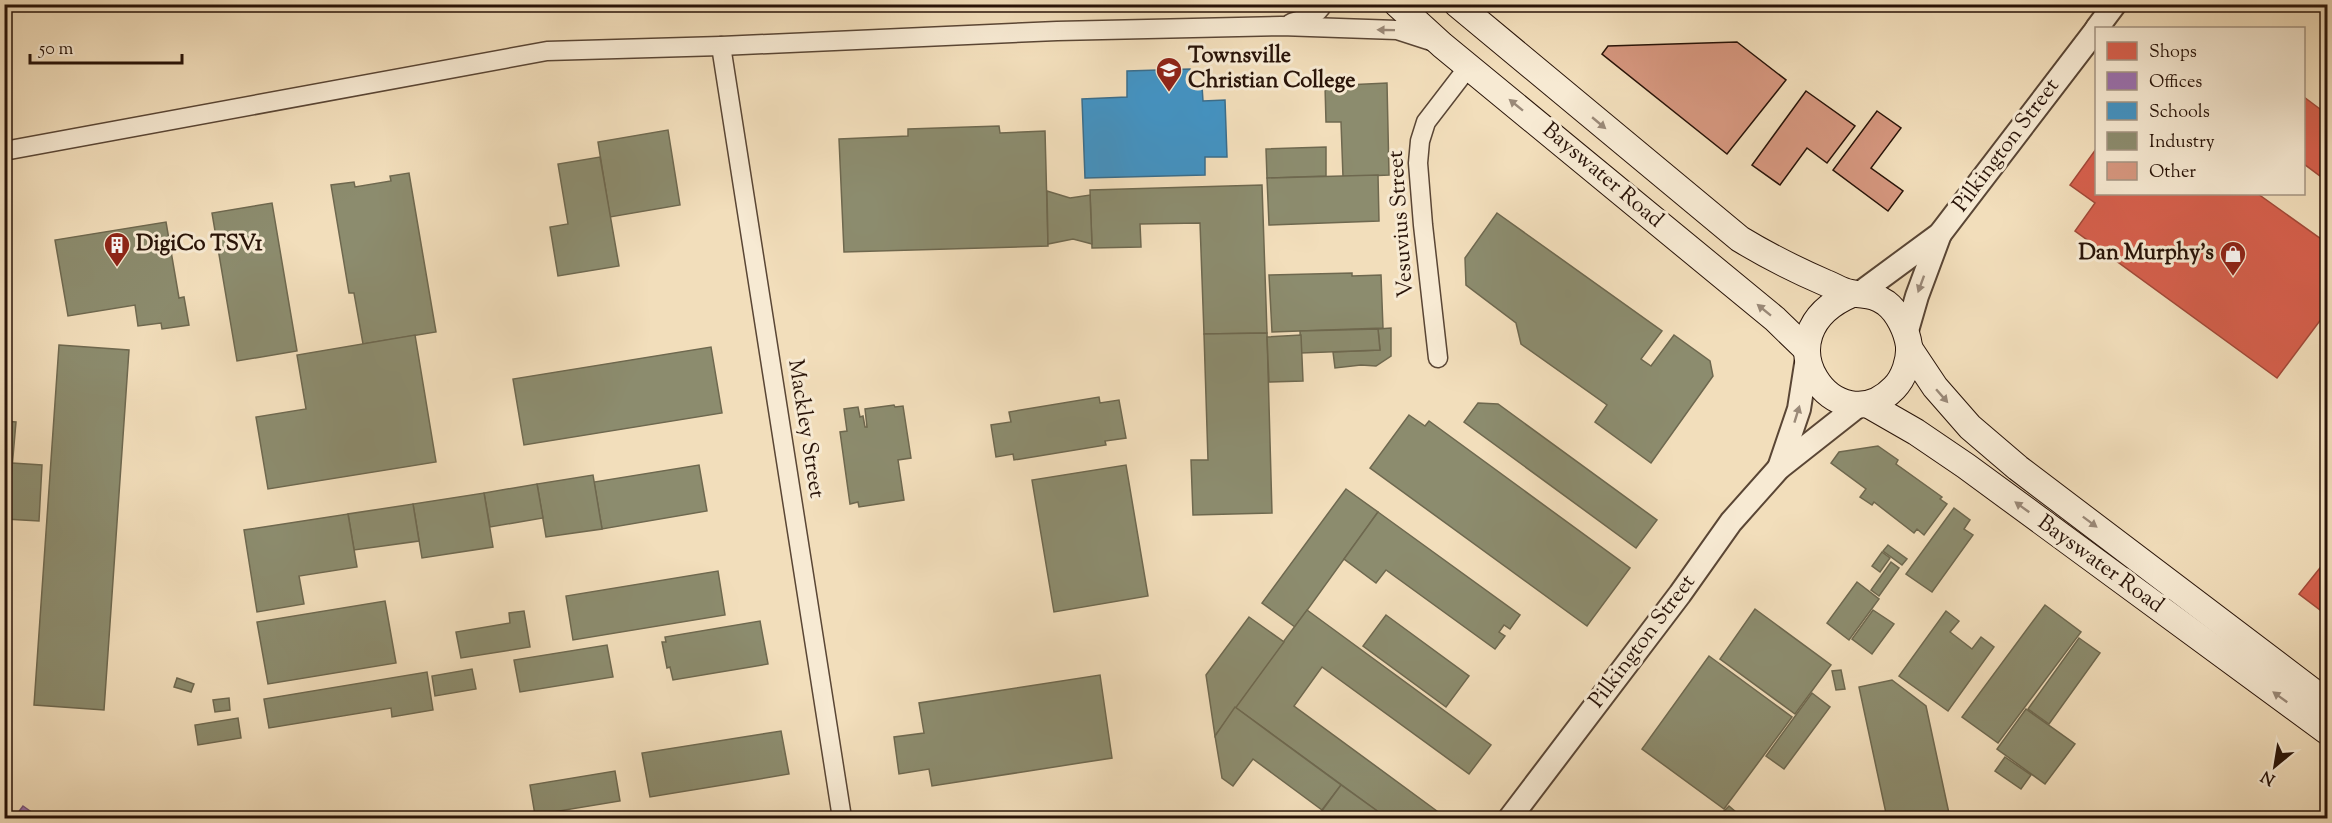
<svg xmlns="http://www.w3.org/2000/svg" width="2332" height="823" viewBox="0 0 2332 823" font-family="'Sorts Mill Goudy',serif">
<rect width="100%" height="100%" fill="#f2debb"/>
<filter id="stains"><feTurbulence type="fractalNoise" baseFrequency=".00333" numOctaves="4"/><feColorMatrix values="0 0 0 0 .2 0 0 0 0 .09 0 0 0 0 .02 0 0 0 .5 -.17"/></filter>
<radialGradient id="worn" r=".72"><stop offset=".6" stop-color="#630" stop-opacity="0"/><stop offset="1" stop-color="#630" stop-opacity=".3"/></radialGradient>
<g fill="#d6604d" stroke="#a24938" stroke-width="1.5">
<polygon points="2304,97 2328,115 2328,182 2304,164"/>
<polygon points="2096,149 2096,194 2258,194 2328,244 2328,310 2277,378 2075,231 2095,203 2070,185"/>
<polygon points="2328,558 2328,616 2299,594"/>
</g>
<polygon fill="#9970ab" stroke="#77547a" stroke-width="1.5" points="23,806 40,818 14,818"/>
<polygon fill="#4393c3" stroke="#3b6d8b" stroke-width="1.5" points="1190,69 1191,86 1202,86 1203,101 1225,100 1227,157 1205,157 1205,175 1085,178 1082,99 1127,97 1127,71"/>
<g fill="#8c8c6e" stroke="#6e684f" stroke-width="1.5">
<polygon points="1387,83 1389,175 1343,177 1341,122 1326,122 1325,86"/>
<polygon points="999,126 1000,133 1045,131 1048,246 844,252 839,139 908,136 908,129"/>
<polygon points="668,130 680,205 610,217 598,142"/>
<polygon points="1326,147 1326,176 1267,178 1266,149"/>
<polygon points="600,157 619,266 558,276 550,227 568,224 558,164"/>
<polygon points="409,173 436,332 363,344 354,293 349,293 331,185 354,182 355,187 391,181 390,176"/>
<polygon points="1378,175 1379,221 1269,225 1267,178"/>
<polygon points="1262,185 1267,333 1204,334 1200,223 1140,224 1141,247 1092,248 1090,190"/>
<polygon points="1047,191 1070,198 1090,195 1092,244 1073,239 1048,244"/>
<polygon points="272,203 297,351 237,361 212,213"/>
<polygon points="1497,213 1662,331 1641,359 1651,366 1674,335 1710,361 1713,376 1651,463 1595,422 1607,405 1521,344 1516,323 1466,285 1465,258"/>
<polygon points="166,222 179,298 184,297 189,325 162,329 161,323 138,326 135,305 68,316 55,240"/>
<polygon points="1352,273 1352,276 1381,275 1383,328 1272,332 1269,275"/>
<polygon points="1391,328 1391,356 1376,366 1361,365 1335,368 1333,352 1380,350 1378,329"/>
<polygon points="1378,329 1380,350 1301,353 1300,331"/>
<polygon points="1267,333 1272,513 1193,515 1191,460 1208,460 1204,334"/>
<polygon points="415,335 436,462 268,489 256,417 306,409 297,355"/>
<polygon points="1301,335 1303,381 1269,382 1267,337"/>
<polygon points="59,345 129,350 104,710 34,705"/>
<polygon points="711,347 722,413 524,445 513,379"/>
<polygon points="1099,397 1100,403 1119,400 1126,438 1105,441 1106,445 1014,460 1013,454 996,457 991,425 1011,422 1009,412"/>
<polygon points="1478,403 1498,404 1657,520 1636,548 1464,422"/>
<polygon points="894,405 895,407 903,406 911,458 898,460 904,500 859,507 858,502 850,504 840,432 847,431 844,409 858,407 860,417 863,416 865,427 867,427 865,409"/>
<polygon points="1409,415 1425,426 1429,421 1630,568 1587,626 1370,468"/>
<polygon points="4,421 16,422 11,480 4,479"/>
<polygon points="1878,446 1898,460 1896,464 1942,497 1940,499 1947,504 1924,535 1917,529 1914,533 1874,502 1872,505 1860,497 1866,489 1831,463 1839,452"/>
<polygon points="12,463 42,465 39,521 5,519 7,495 10,495"/>
<polygon points="699,465 707,511 602,529 594,482"/>
<polygon points="1126,465 1148,596 1054,612 1032,480"/>
<polygon points="593,475 602,529 546,537 537,484"/>
<polygon points="537,484 543,518 490,527 484,493"/>
<polygon points="1346,489 1378,512 1295,627 1262,603"/>
<polygon points="484,493 493,547 422,558 413,504"/>
<polygon points="413,504 419,541 354,550 348,514"/>
<polygon points="1954,508 1970,520 1964,529 1973,535 1932,592 1906,574"/>
<polygon points="1378,512 1520,615 1510,629 1504,625 1499,632 1505,636 1495,649 1386,570 1376,583 1344,559"/>
<polygon points="348,514 357,567 299,576 304,604 257,612 244,530"/>
<polygon points="1888,545 1907,559 1902,565 1883,551"/>
<polygon points="1882,552 1890,558 1880,572 1872,566"/>
<polygon points="1891,562 1899,568 1879,596 1871,590"/>
<polygon points="718,571 725,615 573,640 566,596"/>
<polygon points="1857,582 1879,599 1849,640 1827,623"/>
<polygon points="385,601 396,663 268,684 257,622"/>
<polygon points="2045,605 2081,632 1998,743 1962,717"/>
<polygon points="1755,609 1831,665 1795,714 1720,659"/>
<polygon points="1307,610 1491,745 1469,774 1322,667 1294,706 1441,814 1437,818 1387,818 1235,707"/>
<polygon points="1873,610 1894,624 1872,654 1852,639"/>
<polygon points="524,611 530,647 461,658 456,632 510,623 509,613"/>
<polygon points="1946,611 1959,621 1950,632 1972,649 1981,637 1994,647 1948,711 1899,676"/>
<polygon points="1386,615 1469,676 1446,707 1363,646"/>
<polygon points="1249,617 1284,642 1215,736 1206,675"/>
<polygon points="760,621 768,664 673,680 670,667 667,668 662,642 666,642 665,637"/>
<polygon points="2079,638 2100,653 2049,724 2028,709"/>
<polygon points="607,645 613,677 520,692 514,660"/>
<polygon points="1709,656 1792,717 1724,809 1642,749"/>
<polygon points="472,669 476,689 435,696 432,676"/>
<polygon points="1841,670 1845,689 1836,690 1832,671"/>
<polygon points="427,672 433,710 392,717 391,708 269,728 264,699"/>
<polygon points="1100,675 1112,758 932,786 929,769 899,774 894,737 924,733 919,703"/>
<polygon points="177,678 194,684 191,692 174,687"/>
<polygon points="1892,680 1926,706 1950,818 1887,818 1859,687"/>
<polygon points="1812,693 1830,707 1784,769 1766,756"/>
<polygon points="229,698 230,710 215,712 213,700"/>
<polygon points="1235,707 1341,785 1322,810 1253,759 1233,786 1222,778 1215,736"/>
<polygon points="2026,709 2075,744 2045,784 1997,749"/>
<polygon points="238,718 241,738 198,745 195,725"/>
<polygon points="781,731 789,774 650,797 642,753"/>
<polygon points="2005,757 2031,775 2021,789 1995,771"/>
<polygon points="615,771 620,801 535,815 530,785"/>
<polygon points="1341,785 1387,818 1330,818 1321,812"/>
<polygon points="1729,806 1743,818 1717,818"/>
</g>
<g fill="#d6977f" stroke="#281308" stroke-width="1.5">
<polygon points="1737,42 1786,80 1727,154 1602,54 1608,46"/>
<polygon points="1806,91 1855,126 1827,163 1807,148 1780,185 1752,165"/>
<polygon points="1877,111 1901,128 1871,168 1903,191 1888,211 1833,170"/>
</g>
<g fill="none" stroke-linecap="round" stroke-linejoin="round">
<g stroke="#5a4635" stroke-width="21">
<g id="minor">
<path d="M1291 23C1304 19 1316 17 1323 4"/>
<polyline points="721,46 842,818"/>
<polyline points="4,151 547,51 721,46 1057,31 1281,26 1397,30 1434,42"/>
<polyline points="1438,358 1423,225 1418,163 1420,141 1426,122 1469,66"/>
</g>
</g>
<g stroke="#5a4635" stroke-width="26">
<g id="tertiary">
<polyline points="2097,28 2115,4"/>
<polyline points="1860,293 1940,234 2096,30"/>
<polyline points="1906,334 1917,296 1940,234"/>
<polyline points="1779,468 1799,409 1807,358"/>
<polyline points="1510,818 1680,594 1731,522 1779,468 1859,405"/>
</g>
</g>
<g stroke="#281308" stroke-width="28">
<g id="secondary">
<polyline points="1397,4 1442,45 1775,319 1806,349"/>
<path d="M1457 4 1740 239C1768 256 1796 270 1826 283 1834 286 1843 292 1851 293 1865 296 1872 293 1886 303 1898 312 1907 331 1909 346 1910 360 1904 378 1894 388 1837 447 1755 335 1852 294"/>
<polyline points="1909,348 1935,387 1970,427 2018,468 2328,703"/>
<polyline points="1869,405 1916,432 1966,466 2328,732"/>
</g>
</g>
<use href="#minor" stroke="#f7ead3" stroke-width="18"/>
<use href="#tertiary" stroke="#f7ead3" stroke-width="22"/>
<use href="#secondary" stroke="#f7ead3" stroke-width="26"/>
</g>
<defs><path id="oneway-solid" d="M-6-.8H1V-3.2L6.5 0L1 3.2V.8H-6Z" transform="scale(1.5)"/></defs>
<g fill="#9a8978">
<use href="#oneway-solid" transform="translate(1386 30) rotate(-179)"/>
<use href="#oneway-solid" transform="translate(1516 105) rotate(-141)"/>
<use href="#oneway-solid" transform="translate(1599 123) rotate(40)"/>
<use href="#oneway-solid" transform="translate(1921 284) rotate(110)"/>
<use href="#oneway-solid" transform="translate(1764 310) rotate(-141)"/>
<use href="#oneway-solid" transform="translate(1942 396) rotate(49)"/>
<use href="#oneway-solid" transform="translate(1797 414) rotate(-73)"/>
<use href="#oneway-solid" transform="translate(2022 507) rotate(-144)"/>
<use href="#oneway-solid" transform="translate(2090 522) rotate(37)"/>
<use href="#oneway-solid" transform="translate(2280 697) rotate(-144)"/>
</g>
<defs>
<g id="school-pin" transform="scale(1.35)"><path d="M0 17L-7.5 6A9.5 9.5 0 1 1 7.5 6Z" fill="#8f2418" stroke="#f7ead3"/><path d="M0-5L7-2L0 1L-7-2ZM-4 1L0 2.5L4 1V4Q0 6-4 4Z" fill="#fff"/></g>
<g id="building-pin" transform="scale(1.35)"><path d="M0 17L-7.5 6A9.5 9.5 0 1 1 7.5 6Z" fill="#8f2418" stroke="#f7ead3"/><path d="M-4-6H4V6H1V3H-1V6H-4ZM-2.5-4.3h1.7v1.8h-1.7ZM.8-4.3h1.7v1.8H.8ZM-2.5-1h1.7V.8h-1.7ZM.8-1h1.7V.8H.8Z" fill="#fff"/></g>
<g id="shop-pin" transform="scale(1.35)"><path d="M0 17L-7.5 6A9.5 9.5 0 1 1 7.5 6Z" fill="#8f2418" stroke="#f7ead3"/><path d="M-5-2.5h2.3a2.7 3.5 0 0 1 5.4 0H5L5.5 6h-11ZM-1.5-2.5h3a1.5 2.3 0 0 0-3 0Z" fill="#fff"/></g>
</defs>
<g fill-rule="evenodd">
<use href="#school-pin" x="1169" y="70"/>
<use href="#building-pin" x="117" y="245"/>
<use href="#shop-pin" x="2233" y="254"/>
</g>
<g text-anchor="middle" dominant-baseline="central" stroke-width="6" stroke-linejoin="round" paint-order="stroke">
<g font-size="22" font-weight="bold" fill="#281308" stroke="#f7ead3" text-anchor="start">
<text x="1188" y="57">Townsville<tspan x="1188" dy="25">Christian College</tspan></text>
<text x="136" y="245">DigiCo TSV1</text>
<text x="2214" y="254" text-anchor="end">Dan Murphy's</text>
</g>
<g font-size="22" fill="#281308" stroke="#f7ead3">
<text transform="translate(2007 146) rotate(-53)">Pilkington Street</text>
<text transform="translate(1602 176) rotate(40)">Bayswater Road</text>
<text transform="translate(1402 224) rotate(-94)">Vesuvius Street</text>
<text transform="translate(805 429) rotate(81)">Mackley Street</text>
<text transform="translate(2100 565) rotate(36)">Bayswater Road</text>
<text transform="translate(1643 642) rotate(-53)">Pilkington Street</text>
</g>
</g>
<rect width="2332" height="823" fill="none" stroke="#f2debb" stroke-width="24"/>
<rect x="6" y="6" width="2320" height="811" fill="none" stroke="#281308" stroke-width="3"/>
<rect x="12" y="12" width="2308" height="799" fill="none" stroke="#281308" stroke-width="1.5"/>
<rect x="2095" y="27" width="210" height="168" fill="#f7ead3" stroke="#a49482" stroke-width="1.5"/>
<rect x="2107" y="42" width="30" height="18" fill="#d6604d" stroke="#a49482" stroke-width="1.5"/>
<text x="2149" y="57" font-size="18" fill="#281308">Shops</text>
<rect x="2107" y="72" width="30" height="18" fill="#9970ab" stroke="#a49482" stroke-width="1.5"/>
<text x="2149" y="87" font-size="18" fill="#281308">Offices</text>
<rect x="2107" y="102" width="30" height="18" fill="#4393c3" stroke="#a49482" stroke-width="1.5"/>
<text x="2149" y="117" font-size="18" fill="#281308">Schools</text>
<rect x="2107" y="132" width="30" height="18" fill="#8c8c6e" stroke="#a49482" stroke-width="1.5"/>
<text x="2149" y="147" font-size="18" fill="#281308">Industry</text>
<rect x="2107" y="162" width="30" height="18" fill="#d6977f" stroke="#a49482" stroke-width="1.5"/>
<text x="2149" y="177" font-size="18" fill="#281308">Other</text>
<g transform="translate(2275 766) rotate(210)" stroke="#f7ead3" stroke-width="4.5" paint-order="stroke">
<path d="M0-4.5L10 22L0 15L-10 22Z" fill="#281308"/>
<text y="-9" font-size="16" font-weight="bold" text-anchor="middle" fill="#281308">N</text>
</g>
<path d="M30 54v9h152v-9" fill="none" stroke="#281308" stroke-width="3"/>
<text x="39" y="54" font-size="18" fill="#281308" stroke="#f7ead3" stroke-width="4.5" paint-order="stroke">50 m</text>
<rect width="100%" height="100%" filter="url(#stains)"/>
<rect width="100%" height="100%" fill="url(#worn)"/>
</svg>
